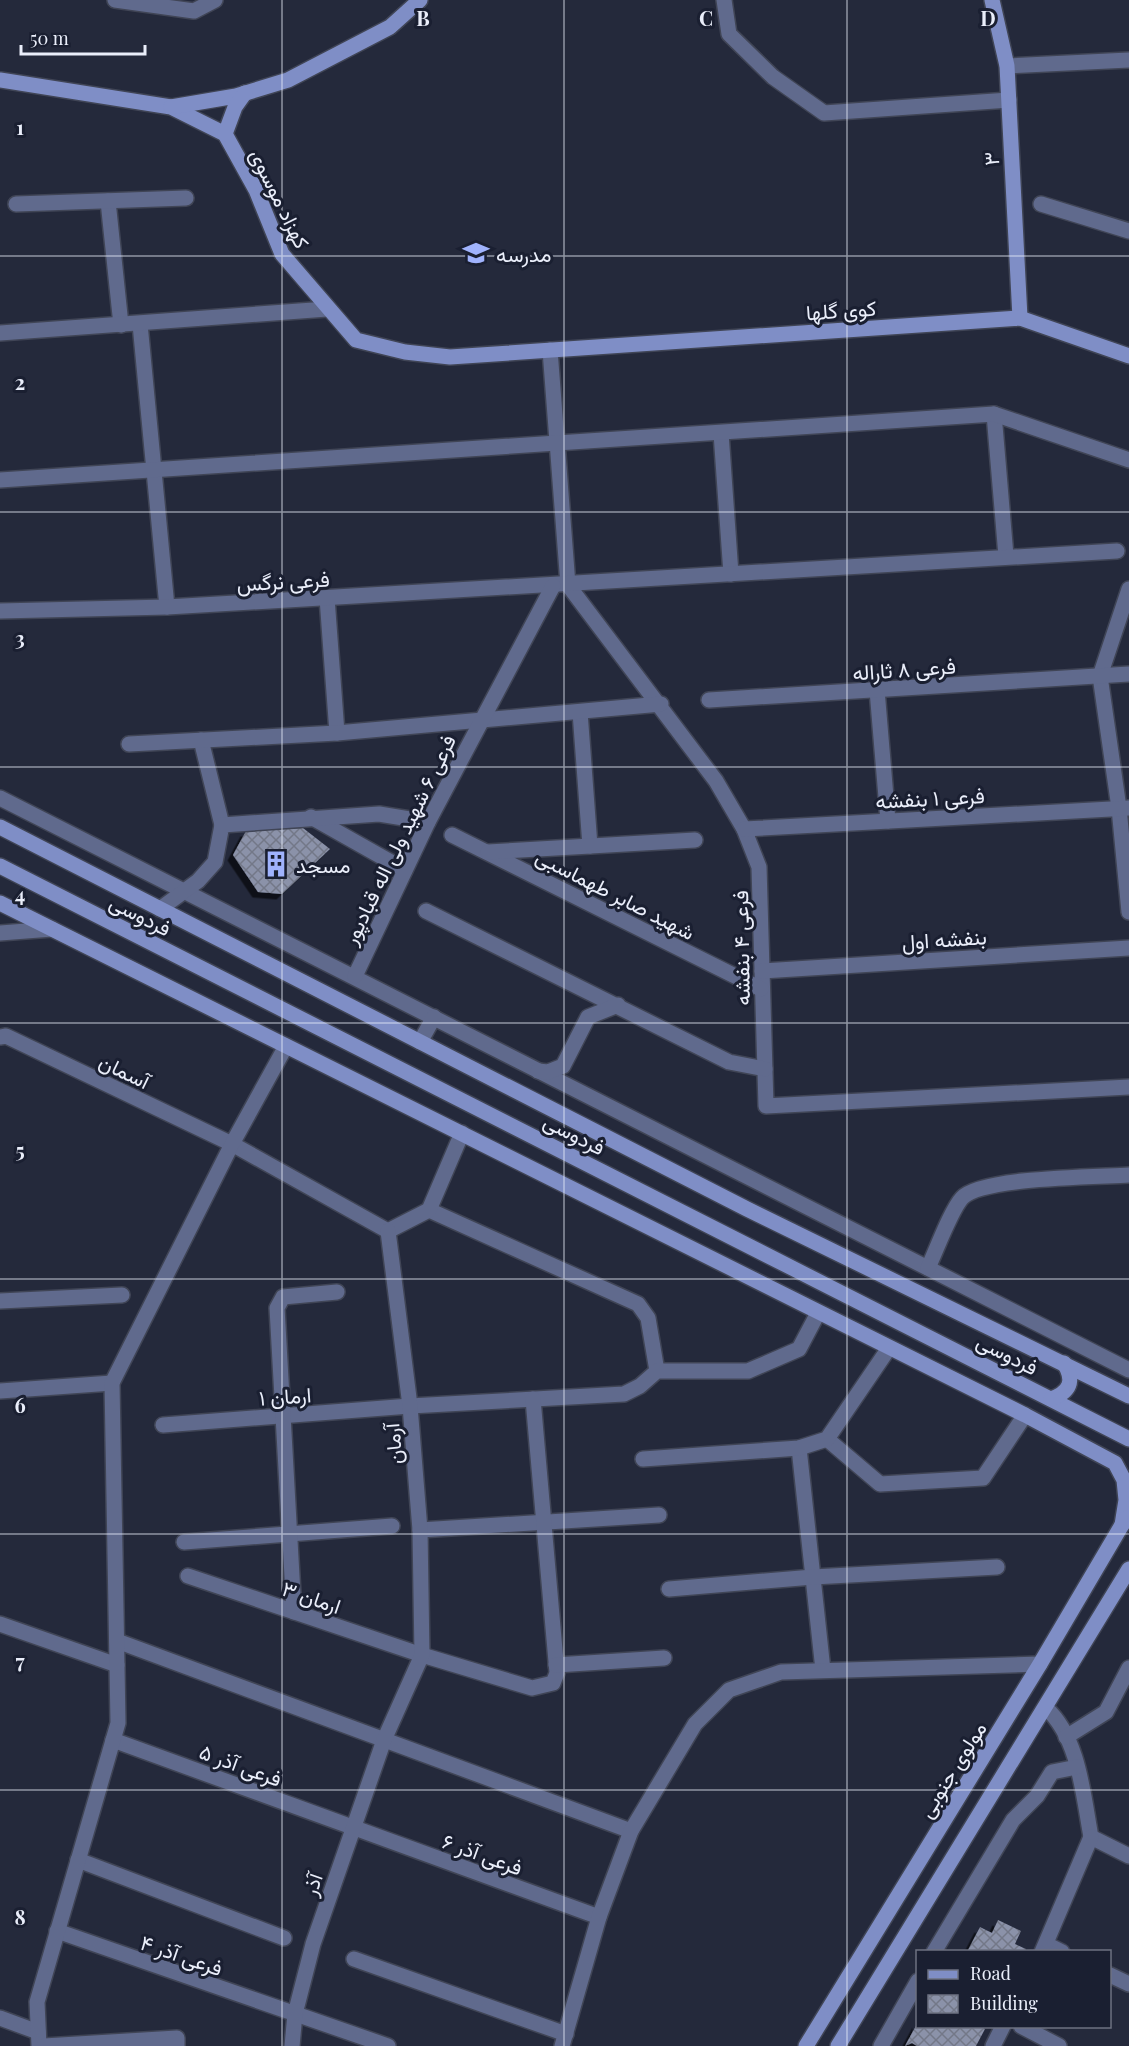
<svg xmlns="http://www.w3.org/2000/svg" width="1129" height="2046" viewBox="0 0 1129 2046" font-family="'Playfair Display',Vazirmatn,serif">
<defs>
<pattern id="building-cross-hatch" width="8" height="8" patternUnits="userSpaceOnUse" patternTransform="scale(1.5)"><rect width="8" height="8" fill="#8b92a9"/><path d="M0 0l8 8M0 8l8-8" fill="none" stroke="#737888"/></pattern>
<filter id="shadow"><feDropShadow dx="-5.5" dy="5.5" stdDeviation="0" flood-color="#0009"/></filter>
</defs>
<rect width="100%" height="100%" fill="#24293b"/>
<g fill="url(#building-cross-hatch)" filter="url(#shadow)">
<polygon points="303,828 330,849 282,894 258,892 233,855 246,831"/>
<polygon points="998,1920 1021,1931 1015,1944 1026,1949 1024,1952 967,1952 980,1927 992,1933"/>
<polygon points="918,2022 918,2026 980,2026 985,2029 976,2046 917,2046 912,2043 905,2046"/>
</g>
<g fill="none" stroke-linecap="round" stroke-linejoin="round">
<g stroke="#404556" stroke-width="18">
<g id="street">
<polyline points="115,0 194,11 215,0"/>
<polyline points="724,0 729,34 773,77 824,113 1009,100"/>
<polyline points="1007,66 1129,60"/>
<polyline points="108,201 121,325"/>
<polyline points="16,204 186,198"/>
<polyline points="1041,204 1129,231"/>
<polyline points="140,324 167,607"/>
<polyline points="0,333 327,309"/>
<polyline points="550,350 568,585"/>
<polyline points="994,414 1006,556"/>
<polyline points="721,433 731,574"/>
<polyline points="0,480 994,414 1129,460"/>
<polyline points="568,585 716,781 744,829 759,867 766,1106 1129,1087"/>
<polyline points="1129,589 1100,676 1119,808 1129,912"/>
<polyline points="327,598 337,733"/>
<polyline points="0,611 167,607 1117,551"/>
<polyline points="877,690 888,821"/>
<polyline points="709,700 1129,674"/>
<polyline points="580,712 590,846"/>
<polyline points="201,740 222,825"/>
<polyline points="129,744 337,733 661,704"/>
<polyline points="0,798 1129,1370"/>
<polyline points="311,817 405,870"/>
<polyline points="744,829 1129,808"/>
<polyline points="452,835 761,989"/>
<polyline points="488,852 695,840"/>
<polyline points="160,909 198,881 215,862 222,825 379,814 428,822"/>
<polyline points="426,911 729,1062 765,1069"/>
<polyline points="0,933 52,929"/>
<polyline points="762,971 1129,948"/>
<polyline points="355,976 428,822 553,586"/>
<polyline points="0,1037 6,1036 232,1144 388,1231"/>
<polyline points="420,1042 434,1017"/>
<polyline points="538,1071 548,1072 563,1066 588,1017 618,1005"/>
<polyline points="429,1210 638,1304 648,1318 657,1371"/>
<polyline points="388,1231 429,1210 462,1133"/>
<path d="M928 1268C936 1251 951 1210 962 1198 981 1177 1097 1177 1129 1175"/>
<polyline points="0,1301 122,1295"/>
<polyline points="0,1391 112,1383"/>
<polyline points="163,1425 410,1406 624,1394 640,1386 657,1371 748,1371 799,1349 818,1313"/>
<polyline points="827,1439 880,1484 983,1478 1025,1415"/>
<polyline points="799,1448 823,1670"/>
<polyline points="643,1459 799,1448 827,1439 889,1348"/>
<polyline points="420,1530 659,1515"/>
<polyline points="184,1542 392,1526"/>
<polyline points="188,1576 422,1655 532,1688 553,1683 557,1673 533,1399"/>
<polyline points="669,1589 813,1577 997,1567"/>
<polyline points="294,1612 277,1308 283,1297 337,1292"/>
<polyline points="0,1624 117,1665"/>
<polyline points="117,1641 631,1831"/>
<polyline points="556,1665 664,1658"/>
<path d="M1046 1708C1079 1738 1083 1794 1091 1837L1129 1856"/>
<polyline points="1066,1737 1106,1712 1129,1668"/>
<polyline points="113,1740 599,1917"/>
<polyline points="78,1860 284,1938"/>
<polyline points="57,1931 388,2046"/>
<polyline points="1046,1944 1062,1952"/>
<polyline points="934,1952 1013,1820 1037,1796 1052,1772 1077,1767"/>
<polyline points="1042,1952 1091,1837"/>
<polyline points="354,1959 566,2034"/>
<polyline points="1110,1975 1129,1984"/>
<polyline points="0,2018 38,2032"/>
<polyline points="1021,2026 1059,2046"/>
<polyline points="39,2046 37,2002 118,1723 112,1383 232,1144 286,1046"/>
<polyline points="44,2046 177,2038 177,2046"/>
<polyline points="292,2046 295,2014 313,1944 384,1740 422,1655 420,1530 410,1406 388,1231"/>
<polyline points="562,2046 599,1917 631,1831 695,1724 729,1690 781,1672 1040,1664"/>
<polyline points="881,2046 918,1981"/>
<polyline points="993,2046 1003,2026"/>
</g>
</g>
<g stroke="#404556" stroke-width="18">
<g id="secondary">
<polyline points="992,0 1007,66 1020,318"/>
<polyline points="0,80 171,107 225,134 256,190 282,254 356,340 405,352 450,357 1020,318 1129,356"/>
<polyline points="171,107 236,96 288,80 390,27 420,0"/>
<polyline points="225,134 235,107 245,93"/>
<polyline points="0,827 747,1209 1129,1396"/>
<polyline points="0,866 1129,1439"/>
<polyline points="0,903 1025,1415 1115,1463 1124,1480 1126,1500 1122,1525"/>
<path d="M1051 1399C1070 1392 1075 1381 1064 1363"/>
<polyline points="806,2046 1040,1664 1126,1518"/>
<polyline points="838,2046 1129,1569"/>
</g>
</g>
<use href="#street" stroke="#606a8d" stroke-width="15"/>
<use href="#secondary" stroke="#7f8ec6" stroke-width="15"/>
</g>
<path fill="none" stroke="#eaeefa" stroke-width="1.5" stroke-opacity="0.55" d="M282 0V2046M564 0V2046M847 0V2046M0 256H1129M0 512H1129M0 767H1129M0 1023H1129M0 1279H1129M0 1534H1129M0 1790H1129"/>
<defs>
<g id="school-bare" transform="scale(2.07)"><path d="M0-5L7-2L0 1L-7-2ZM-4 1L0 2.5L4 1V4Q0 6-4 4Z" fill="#a0b3fd" stroke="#1a1f31" stroke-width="2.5" paint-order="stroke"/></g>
<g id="building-bare" transform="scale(2.07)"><path d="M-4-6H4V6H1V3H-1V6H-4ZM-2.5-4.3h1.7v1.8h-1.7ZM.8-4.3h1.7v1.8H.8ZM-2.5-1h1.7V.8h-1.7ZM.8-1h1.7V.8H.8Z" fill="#a0b3fd" stroke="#1a1f31" stroke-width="2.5" paint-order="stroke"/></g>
</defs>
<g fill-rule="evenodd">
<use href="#school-bare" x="476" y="253"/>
<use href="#building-bare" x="276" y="864"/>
</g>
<g text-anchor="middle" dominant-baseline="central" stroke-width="6" stroke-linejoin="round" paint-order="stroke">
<g font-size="21" fill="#eaeefa" stroke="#1a1f31">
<text transform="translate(990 159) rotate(-92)">۳</text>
<text transform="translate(281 198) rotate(64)">کهزاد موسوی</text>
<text transform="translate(841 309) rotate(-4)">کوی گلها</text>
<text transform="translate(283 580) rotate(-3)">فرعی نرگس</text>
<text transform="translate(904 668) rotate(-4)">فرعی ۸ ثاراله</text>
<text transform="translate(930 797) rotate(-3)">فرعی ۱ بنفشه</text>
<text transform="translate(398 839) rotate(-64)">فرعی ۶ شهید ولی اله قبادپور</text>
<text transform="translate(616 893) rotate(27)">شهید صابر طهماسبی</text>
<text transform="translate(141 914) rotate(27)">فردوسی</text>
<text transform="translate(944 938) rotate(-4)">بنفشه اول</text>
<text transform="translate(740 948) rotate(-91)">فرعی ۴ بنفشه</text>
<text transform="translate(125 1070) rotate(26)">آسمان</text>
<text transform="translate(575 1133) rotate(27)">فردوسی</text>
<text transform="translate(1008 1353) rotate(27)">فردوسی</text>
<text transform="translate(285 1395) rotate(-4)">ارمان ۱</text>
<text transform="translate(392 1444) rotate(-95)">آرمان</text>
<text transform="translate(312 1596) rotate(19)">ارمان ۳</text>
<text transform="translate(241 1764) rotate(20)">فرعی آذر ۵</text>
<text transform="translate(951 1769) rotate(-58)">مولوی جنوبی</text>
<text transform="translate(483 1853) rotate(20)">فرعی آذر ۶</text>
<text transform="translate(311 1884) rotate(-71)">آذر</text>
<text transform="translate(182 1954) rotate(19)">فرعی آذر ۴</text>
</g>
<g font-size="21" fill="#eaeefa" stroke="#1a1f31" text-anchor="start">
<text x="496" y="253">مدرسه</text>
<text x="296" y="864">مسجد</text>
</g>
</g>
<g font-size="20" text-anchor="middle" font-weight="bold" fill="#eaeefa" stroke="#1a1f31" stroke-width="6" stroke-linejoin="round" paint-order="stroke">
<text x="423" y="26">B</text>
<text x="706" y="26">C</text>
<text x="988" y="26">D</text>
<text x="20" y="135">1</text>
<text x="20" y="390">2</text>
<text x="20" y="646">3</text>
<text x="20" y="902">4</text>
<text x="20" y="1158">5</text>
<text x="20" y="1413">6</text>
<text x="20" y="1669">7</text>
<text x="20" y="1925">8</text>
</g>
<rect x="916" y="1950" width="195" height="78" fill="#1a1f31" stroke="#6d7281" stroke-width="1.5"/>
<rect x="928" y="1970" width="30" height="9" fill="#7f8ec6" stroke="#6d7281" stroke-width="1.5"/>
<text x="970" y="1980" font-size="18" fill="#eaeefa">Road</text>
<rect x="928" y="1995" width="30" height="18" fill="url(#building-cross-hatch)" stroke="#6d7281" stroke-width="1.5"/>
<text x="970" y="2010" font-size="18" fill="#eaeefa">Building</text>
<path d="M21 45v9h124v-9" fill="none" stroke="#eaeefa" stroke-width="3"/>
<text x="30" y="45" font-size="18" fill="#eaeefa" stroke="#1a1f31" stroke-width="4.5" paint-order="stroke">50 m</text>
</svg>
